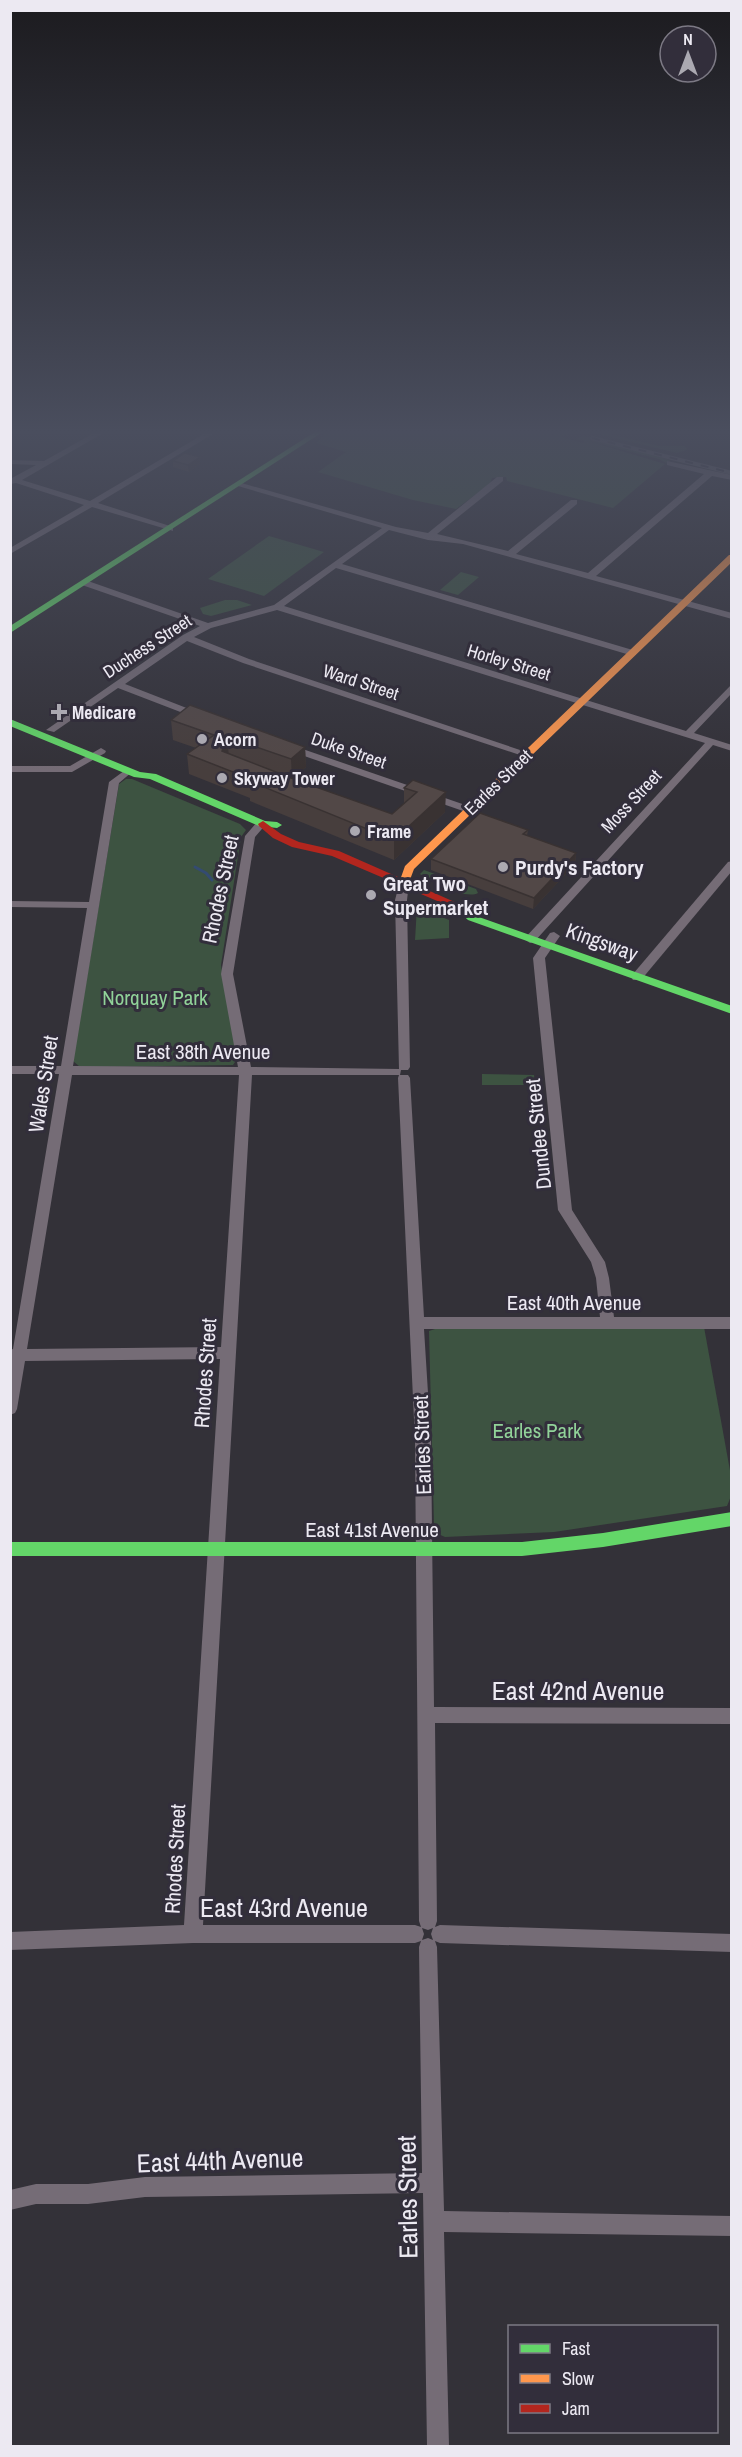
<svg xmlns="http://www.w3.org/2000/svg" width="742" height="2457" viewBox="0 0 742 2457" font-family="'Archivo Narrow',sans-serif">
<rect width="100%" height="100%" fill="#333138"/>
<g fill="#3d5341">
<polygon points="331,428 522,428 556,436 538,429 542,431 530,428 551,428 569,433 561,437 583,443 585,441 575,439 583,436 670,460 666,463 659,459 588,441 665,464 613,508 507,481 506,477 492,478 490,484 456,509 413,500 318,472 346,452 316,443"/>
<polygon points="588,429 659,446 685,446 687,450 677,453 586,431"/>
<polygon points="269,536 324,552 264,596 208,579"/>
<polygon points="461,572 479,577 458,595 440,590"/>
<polygon points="225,600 237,600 252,605 211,616 203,614 200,608"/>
<polygon points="126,779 132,779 240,824 246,830 241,837 221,965 237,1059 233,1065 93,1067 79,1066 73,1061 119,784"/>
<path d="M424 870 476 889 478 893C465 900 431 881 420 874Z"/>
<polygon points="417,907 449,920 449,938 415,940"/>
<polygon points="482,1074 534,1075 535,1085 482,1085"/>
<polygon points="704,1327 731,1476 731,1496 727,1506 554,1532 445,1537 436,1533 434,1524 429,1331 435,1329"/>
</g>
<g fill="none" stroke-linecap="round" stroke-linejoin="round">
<polyline stroke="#344b71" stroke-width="3" points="195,867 206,873 212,880"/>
<g fill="#756c76" fill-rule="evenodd">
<polygon points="103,428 112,428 22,480 90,501 214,428 223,428 98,503 173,527 173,531 92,507 10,554 10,548 84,505 16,483 10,484 12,478 36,465 10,464 10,460 44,461"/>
<polygon points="667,461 732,475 732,480 712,476 596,576 732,613 732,619 463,544 428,540 389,530 342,564 636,651 636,655 630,655 336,568 284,606 686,731 732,684 732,693 694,733 732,745 732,751 713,745 534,942 530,943 524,939 705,743 277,610 211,628 194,637 249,659 532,754 527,757 523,756 243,663 187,641 125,684 202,714 202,718 196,718 118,688 54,732 46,730 183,635 200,626 82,585 82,581 88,581 208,623 274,605 382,528 238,486 238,482 396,527 428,533 497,477 503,477 503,481 437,534 508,551 571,500 577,500 577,504 516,554 588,573 704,474 667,465"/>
<polygon points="288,744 474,808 475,810 470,813 466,812 284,749 284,745"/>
<polygon points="101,748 106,751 105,753 72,772 10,772 10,766 70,766"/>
<path d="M128 768 133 771 119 783 73 1066 238 1067 221 974 245 836 258 821H266L267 823 255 837 233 974 251 1067 399 1069 395 900 400 881H408L409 883 407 900 410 1067 408 1070H401L400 1075H408L410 1078 424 1317H600L596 1278 591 1262 558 1210 533 958 550 933 554 932 560 936 545 958 572 1210 605 1262 609 1278 614 1317H732V1329H424L431 1441 434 1707 732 1708V1724L435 1723 437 1921 435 1927 440 1925 732 1934V1952L440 1943 435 1941 437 1947 444 2211 732 2216V2236L444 2232 449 2446H427L423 2193 145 2197 88 2204H36L10 2210V2190L36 2184H88L145 2177 422 2173 419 1947 421 1941 415 1943H193L10 1950V1932L184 1925 220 1359 25 1361 17 1409 15 1413 10 1415V1350L13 1349 59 1074H10V1066H61L87 908 10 907V901L89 902 109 782ZM72 1075H239L221 1347 27 1349ZM252 1075H399L398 1078 415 1441 419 1921 421 1927 415 1925H203ZM422 1928 428 1930 433 1928 431 1934 433 1940 428 1938 422 1940 424 1934Z"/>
<polygon points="732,861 732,871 641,980 633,980 631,977 633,974 728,862"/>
</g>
<g fill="#63d668" fill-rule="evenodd">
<polygon points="321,428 329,428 10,633 10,626"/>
<polygon points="10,719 140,772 156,774 265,821 277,822 282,825 277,828 259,826 150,779 134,777 10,726"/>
<polygon points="460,904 476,916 732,1006 732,1014 468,920 454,907"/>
<polygon points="732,1512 732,1526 603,1547 522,1556 10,1556 10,1542 522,1542 603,1533"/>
</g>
<polygon fill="#ff974d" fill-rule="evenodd" points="729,555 732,555 732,562 414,869 408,885 400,885 399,883 405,866"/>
<polygon fill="#b3261e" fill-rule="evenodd" points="263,821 281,834 299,842 339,851 466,907 460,910 456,909 332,856 292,847 273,838 259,826 258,824"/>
<g stroke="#6a666e" stroke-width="4">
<g id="rail">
<polyline points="552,428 571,432"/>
<polyline points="592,438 732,473"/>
</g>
</g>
<use href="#rail" stroke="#322e3b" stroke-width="2" stroke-dasharray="8" stroke-linecap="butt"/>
</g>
<g fill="#473e3d">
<polygon points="173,461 200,464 189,472 173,467"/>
<polygon points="171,720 305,747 306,767 292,779 392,814 404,803 404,788 413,780 445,812 394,860 250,801 250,798 189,774 187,754 196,748 173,740"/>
<polygon points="528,830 527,836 576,853 575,864 533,909 431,870 431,859"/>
</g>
<g fill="#393232">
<polygon points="200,457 200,464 189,472 188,465"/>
<polygon points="227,737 229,757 222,751"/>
<polygon points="305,747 306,767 292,779 291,759"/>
<polygon points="446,792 445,812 394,860 394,840"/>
<polygon points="576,853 575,864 533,909 534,898"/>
</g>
<g fill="#524847" stroke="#393232" stroke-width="1.5">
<polygon points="185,453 200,457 188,465 173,461"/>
<polygon points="190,705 305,747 291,759 227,737 222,751 299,781 392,814 417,792 404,788 413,780 446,792 394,840 249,781 251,779 187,754 214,735 171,720"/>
<polygon points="480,813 528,830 523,834 576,853 534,898 431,859"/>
</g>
<linearGradient id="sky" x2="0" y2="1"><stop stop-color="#1c1b1f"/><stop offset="0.56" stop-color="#4a4e5e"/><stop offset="1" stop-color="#4a4e5e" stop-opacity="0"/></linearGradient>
<rect width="742" height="771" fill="url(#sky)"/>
<g fill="#aba9b1" stroke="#322e3b" stroke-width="2">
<path d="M56 703h6v6h6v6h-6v6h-6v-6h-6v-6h6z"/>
<circle cx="202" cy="739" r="6"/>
<circle cx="222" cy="778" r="6"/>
<circle cx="355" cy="831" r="6"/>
<circle cx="503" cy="867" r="6"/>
<circle cx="371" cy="895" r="6"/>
</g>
<g text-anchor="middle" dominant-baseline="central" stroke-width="6" stroke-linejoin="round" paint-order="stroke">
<g font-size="18" fill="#ece9f2" stroke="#322e3b">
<text transform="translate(147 646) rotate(-33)">Duchess Street</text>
<text transform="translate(509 662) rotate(17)">Horley Street</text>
<text transform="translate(361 682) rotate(18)">Ward Street</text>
<text transform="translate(349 750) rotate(19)">Duke Street</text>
<text transform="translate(498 782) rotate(-44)">Earles Street</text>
<text transform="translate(631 801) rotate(-47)">Moss Street</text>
</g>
<g font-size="18" font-weight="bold" fill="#ece9f2" stroke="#322e3b" text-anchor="start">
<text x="72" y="712">Medicare</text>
<text x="214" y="739">Acorn</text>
<text x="234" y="778">Skyway Tower</text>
<text x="367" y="831">Frame</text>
</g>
<g font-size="21" font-weight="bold" fill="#ece9f2" stroke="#322e3b" text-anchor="start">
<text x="515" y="867">Purdy's Factory</text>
<text x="383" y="883">Great Two<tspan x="383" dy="24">Supermarket</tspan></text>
</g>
<g font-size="21" fill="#ece9f2" stroke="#322e3b">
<text transform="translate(220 889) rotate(-78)">Rhodes Street</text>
<text transform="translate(602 942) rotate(20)">Kingsway</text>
<text x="203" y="1051">East 38th Avenue</text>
<text transform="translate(43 1084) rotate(-81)">Wales Street</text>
<text transform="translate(538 1134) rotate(-96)">Dundee Street</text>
<text x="574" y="1302">East 40th Avenue</text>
<text transform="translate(205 1373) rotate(-86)">Rhodes Street</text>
<text transform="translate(422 1445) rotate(-92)">Earles Street</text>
<text x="372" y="1529">East 41st Avenue</text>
<text transform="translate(175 1859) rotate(-87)">Rhodes Street</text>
</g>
<g font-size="21" fill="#91d399" stroke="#322e3b">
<text x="155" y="997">Norquay Park</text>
<text x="537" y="1430">Earles Park</text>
</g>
<g font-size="26" fill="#ece9f2" stroke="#322e3b">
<text x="578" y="1690">East 42nd Avenue</text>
<text x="284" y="1907">East 43rd Avenue</text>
<text transform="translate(220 2160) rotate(-2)">East 44th Avenue</text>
<text transform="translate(407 2197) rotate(-91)">Earles Street</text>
</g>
</g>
<rect width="742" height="2457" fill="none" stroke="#ece9f2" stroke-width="24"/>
<rect x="508" y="2325" width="210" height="108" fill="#322e3b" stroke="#7c7984" stroke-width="1.5"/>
<rect x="520" y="2344" width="30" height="9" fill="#63d668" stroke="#7c7984" stroke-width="1.5"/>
<text x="562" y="2355" font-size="18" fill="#ece9f2">Fast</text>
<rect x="520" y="2374" width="30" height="9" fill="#ff974d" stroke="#7c7984" stroke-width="1.5"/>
<text x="562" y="2385" font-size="18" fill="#ece9f2">Slow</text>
<rect x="520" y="2404" width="30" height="9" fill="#b3261e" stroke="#7c7984" stroke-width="1.5"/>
<text x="562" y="2415" font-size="18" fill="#ece9f2">Jam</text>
<g transform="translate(688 54)"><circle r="28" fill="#322e3b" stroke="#7c7984" stroke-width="1.5"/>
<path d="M0-4.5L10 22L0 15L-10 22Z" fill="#aba9b1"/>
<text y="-9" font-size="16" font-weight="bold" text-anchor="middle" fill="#ece9f2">N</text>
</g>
</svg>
